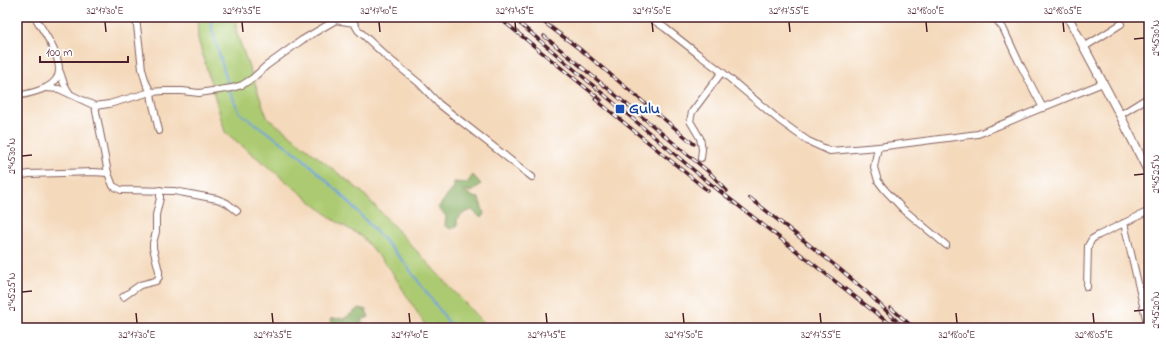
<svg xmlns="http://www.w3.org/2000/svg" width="1166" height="345" viewBox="0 0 1166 345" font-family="'Indie Flower',sans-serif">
<rect width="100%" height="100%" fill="#fff"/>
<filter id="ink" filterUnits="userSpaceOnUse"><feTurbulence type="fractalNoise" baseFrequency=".025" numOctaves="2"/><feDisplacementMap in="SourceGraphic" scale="8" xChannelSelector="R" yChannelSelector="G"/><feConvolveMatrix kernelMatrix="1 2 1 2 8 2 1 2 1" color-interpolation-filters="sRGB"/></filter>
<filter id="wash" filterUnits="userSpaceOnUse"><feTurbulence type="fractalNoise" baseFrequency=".012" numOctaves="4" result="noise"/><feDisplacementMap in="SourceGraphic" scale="16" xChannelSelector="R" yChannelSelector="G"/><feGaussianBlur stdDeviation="0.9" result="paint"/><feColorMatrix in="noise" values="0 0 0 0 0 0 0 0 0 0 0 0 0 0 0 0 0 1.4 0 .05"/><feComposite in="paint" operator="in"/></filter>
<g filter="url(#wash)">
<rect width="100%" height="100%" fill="#f4d9bb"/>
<polygon fill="#acca71" stroke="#7b744e" points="197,17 236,17 236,31 267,117 362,192 488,328 427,328 390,269 361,236 334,220 225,132 198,39"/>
<g fill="#89ae63" stroke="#6a6647">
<polygon points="473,175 481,184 472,192 463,190 473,197 479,198 484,214 481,218 472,210 464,213 457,220 457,227 451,229 445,226 446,216 438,208 446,197 454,188 454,182 467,183"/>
<polygon points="359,308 366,310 369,317 360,321 372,328 345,328 346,325 334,325 330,319 345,318"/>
</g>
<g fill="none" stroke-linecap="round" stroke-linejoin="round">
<polyline stroke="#71a3dc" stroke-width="2" points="210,17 213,33 231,94 240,113 298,154 345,198 404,262 453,328"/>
</g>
</g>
<g filter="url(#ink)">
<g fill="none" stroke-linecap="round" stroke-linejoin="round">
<g stroke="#86605d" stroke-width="8">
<g id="minor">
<polyline points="136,17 142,69 146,83 151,92 152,100 159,131"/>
<polyline points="649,17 665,28 698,54 722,72 779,120 808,141 830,151 878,147 978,134 1103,83"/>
<polyline points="994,17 1003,28 1018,60 1043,108"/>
<polyline points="335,20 354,23 358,30 387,57 419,83 439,104 532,177"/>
<polyline points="1084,47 1102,36 1121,24"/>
<polyline points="60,72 64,84 70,94"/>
<polyline points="46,88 59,89 95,106 109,104 151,92 164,91 182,91 199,93 232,88 242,85 253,78 266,66 302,40 341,17"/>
<path d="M17 96C27 94 38 92 47 87 53 84 59 78 59 71 60 54 43 31 35 17"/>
<polyline points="95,106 108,173 113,186 121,190 174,191 217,199 227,203 237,211"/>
<polyline points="1120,115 1149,97"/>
<polyline points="878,147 874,167 878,181 885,190 903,209 946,245"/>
<polyline points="701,158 702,149 700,138 690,121 692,112 722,72"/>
<polyline points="17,176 29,174 94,172 108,173"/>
<polyline points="1124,223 1146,318 1146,328"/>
<polyline points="1087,287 1088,246 1092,239 1099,235 1149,211"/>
<polyline points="123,297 140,285 156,281 159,277 159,271 153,248 153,243 156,232 156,215 160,198 160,190"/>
</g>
</g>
<g stroke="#86605d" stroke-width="10">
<polyline id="major" points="1068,17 1120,115 1149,173"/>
</g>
<use href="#minor" stroke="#fff" stroke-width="6"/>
<use href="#major" stroke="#fff" stroke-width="8"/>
<g stroke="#4a1f2b" stroke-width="3.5">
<g id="rail">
<polyline points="498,17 601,100"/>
<polyline points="512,17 703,178 895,328"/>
<polyline points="537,17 581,50 694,144"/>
<polyline points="544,36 710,173 727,191"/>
<polyline points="595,99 708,191"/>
<polyline points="750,198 841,270 870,295 904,328"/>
<polyline points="891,308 914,328"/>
</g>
</g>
<use href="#rail" stroke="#fff" stroke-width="2" stroke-dasharray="6" stroke-linecap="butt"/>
</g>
</g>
<path fill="none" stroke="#4a1f2b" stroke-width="1.5" d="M105 22 106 32M242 22 243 32M379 22 380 32M515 22 516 32M652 22 653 32M789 22 790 32M926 22 927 32M1063 22 1064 32M1134 39 1144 38M22 156 32 155M1134 175 1144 174M22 292 32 291M1134 311 1144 310M136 313 137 323M272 313 273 323M409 313 410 323M546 313 547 323M683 313 684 323M820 313 821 323M956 313 957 323M1093 313 1094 323"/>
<rect fill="#1a4fb4" stroke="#fff" stroke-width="1.5" x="615" y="104" width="10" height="10" rx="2"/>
<g text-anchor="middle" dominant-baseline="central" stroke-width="4" stroke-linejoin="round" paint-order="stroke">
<g font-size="16" font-weight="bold" fill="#164399" stroke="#fff" text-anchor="start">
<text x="629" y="109">Gulu</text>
</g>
</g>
<rect width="1166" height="345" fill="none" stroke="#fff" stroke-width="44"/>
<path d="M40 56v6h88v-6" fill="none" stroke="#4a1f2b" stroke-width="2"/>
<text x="46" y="56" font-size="12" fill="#4a1f2b" stroke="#ffffff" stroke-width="3" paint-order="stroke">100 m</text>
<rect x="22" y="22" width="1122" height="301" fill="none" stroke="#4a1f2b" stroke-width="1.5"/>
<g font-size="10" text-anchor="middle" fill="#4a1f2b">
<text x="105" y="14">32°17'30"E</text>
<text x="242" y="14">32°17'35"E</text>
<text x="379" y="14">32°17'40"E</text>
<text x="515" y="14">32°17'45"E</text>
<text x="652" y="14">32°17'50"E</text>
<text x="789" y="14">32°17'55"E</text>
<text x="926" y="14">32°18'00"E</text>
<text x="1063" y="14">32°18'05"E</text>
<text transform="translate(1155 38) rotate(-90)" y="4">2°45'30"N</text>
<text transform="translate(11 156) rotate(-90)" y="4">2°45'30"N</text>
<text transform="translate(1155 174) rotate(-90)" y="4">2°45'25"N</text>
<text transform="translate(11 292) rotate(-90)" y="4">2°45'25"N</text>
<text transform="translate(1155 310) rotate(-90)" y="4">2°45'20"N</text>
<text x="137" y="338">32°17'30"E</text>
<text x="273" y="338">32°17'35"E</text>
<text x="410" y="338">32°17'40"E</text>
<text x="547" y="338">32°17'45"E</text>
<text x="684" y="338">32°17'50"E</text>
<text x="821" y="338">32°17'55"E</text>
<text x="957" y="338">32°18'00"E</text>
<text x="1094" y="338">32°18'05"E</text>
</g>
</svg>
